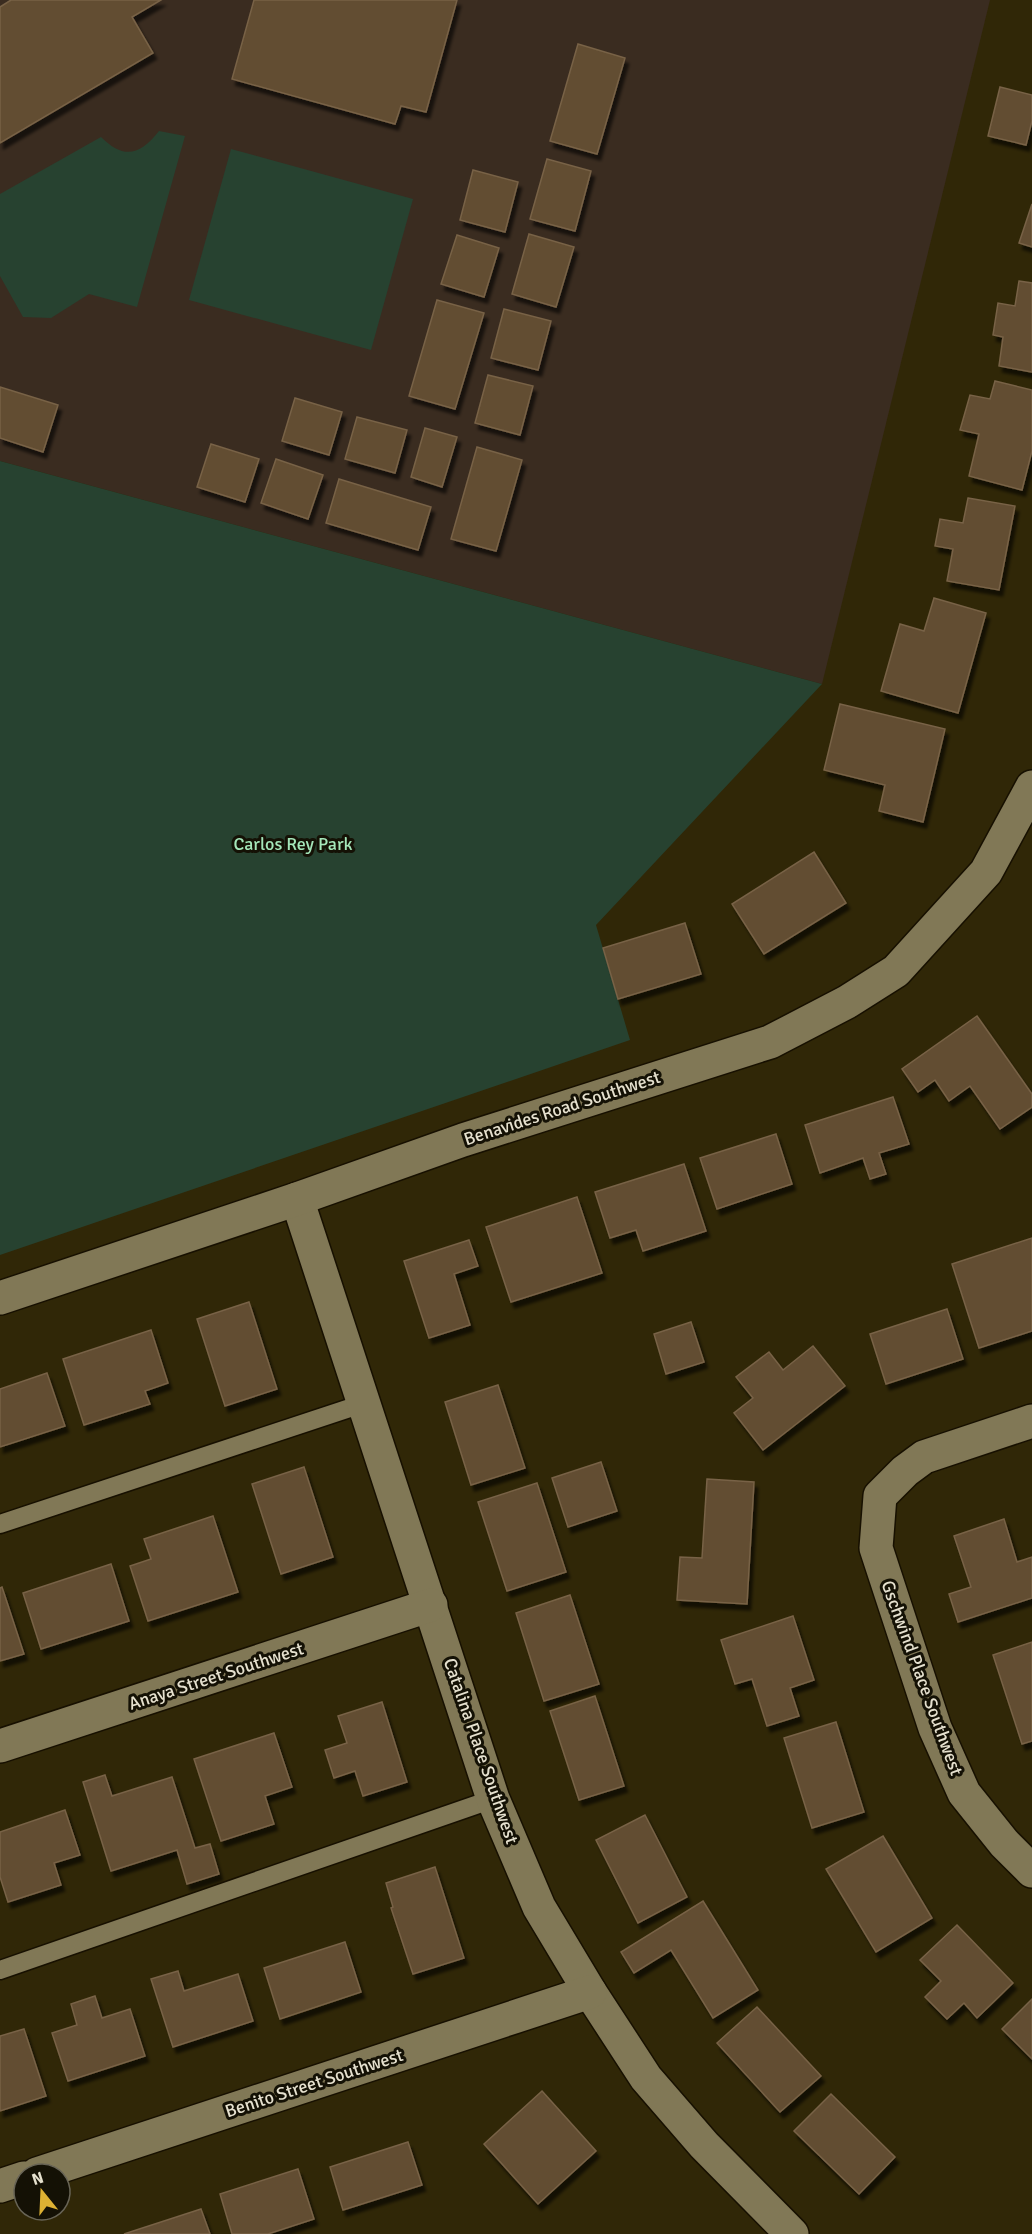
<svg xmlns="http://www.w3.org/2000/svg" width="1032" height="2234" viewBox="0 0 1032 2234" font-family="Signika,sans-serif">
<defs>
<filter id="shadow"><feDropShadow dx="3.5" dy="6" stdDeviation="1.5" flood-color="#0009"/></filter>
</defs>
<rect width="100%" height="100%" fill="#302707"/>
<polygon fill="#3a2c20" points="0,0 990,0 822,684 0,461"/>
<g fill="#274230">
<path d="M159 131 185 136 137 307 89 294 51 318 23 317 0 276V194L101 137C124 160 140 155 159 131Z"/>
<polygon points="231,149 413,199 371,350 189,300"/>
<polygon points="0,461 822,684 596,925 630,1040 0,1255"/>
</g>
<g fill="#624d32" stroke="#786246" stroke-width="1.5" filter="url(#shadow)">
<polygon points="11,0 161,0 132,17 153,53 0,143 0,7"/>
<polygon points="254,0 457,0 426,112 401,106 395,124 232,79"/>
<polygon points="578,44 625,58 597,154 550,141"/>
<polygon points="1000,87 1032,95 1032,121 1026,145 988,136"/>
<polygon points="547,159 591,171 575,231 530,219"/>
<polygon points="473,170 518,182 505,232 460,220"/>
<polygon points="1032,204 1032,247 1019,243"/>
<polygon points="529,234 574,247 556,307 512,294"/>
<polygon points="457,235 499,248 484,297 441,284"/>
<polygon points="1019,281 1032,283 1032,372 999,366 1003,337 993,335 998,303 1015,306"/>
<polygon points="437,300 484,313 455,409 409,396"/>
<polygon points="504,309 551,321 538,370 491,358"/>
<polygon points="488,375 533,386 520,435 475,423"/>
<polygon points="995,381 1032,390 1032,451 1022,490 969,476 979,434 960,430 970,395 990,399"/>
<polygon points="0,387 58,405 43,452 0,438"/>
<polygon points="295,398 342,412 329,455 282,441"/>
<polygon points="357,417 407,430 395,473 345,459"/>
<polygon points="425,428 457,437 442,487 411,477"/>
<polygon points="211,444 259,459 245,502 197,487"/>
<polygon points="477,447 522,460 496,551 451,539"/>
<polygon points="276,459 323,475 308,519 261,503"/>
<polygon points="339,479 431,507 418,550 326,523"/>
<polygon points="968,498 1015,506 999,590 947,581 953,549 935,546 940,519 963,523"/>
<polygon points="934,598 986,613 958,713 881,691 900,624 924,631"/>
<polygon points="840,704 945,729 923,822 879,811 885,785 824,770"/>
<polygon points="814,852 846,903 764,954 732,904"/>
<polygon points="685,923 701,974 618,999 603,948"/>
<polygon points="977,1016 1032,1094 1032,1107 1000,1129 970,1086 949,1101 935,1080 918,1092 902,1069"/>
<polygon points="893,1097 909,1144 879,1153 886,1174 870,1179 863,1158 820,1173 805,1125"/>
<polygon points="776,1134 792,1184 717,1209 700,1158"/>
<polygon points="684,1164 706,1231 643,1251 636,1230 610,1238 595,1192"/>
<polygon points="577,1197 602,1273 511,1302 486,1227"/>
<polygon points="1032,1238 1032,1331 979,1348 952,1264"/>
<polygon points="469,1240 478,1266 454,1274 470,1325 429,1338 404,1261"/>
<polygon points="249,1302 277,1389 225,1406 197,1319"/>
<polygon points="947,1309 963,1359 886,1384 870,1334"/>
<polygon points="691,1322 704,1362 666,1374 654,1334"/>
<polygon points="151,1330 168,1383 145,1391 150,1404 84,1425 63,1359"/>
<polygon points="813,1346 845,1386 763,1450 734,1413 753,1398 736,1377 769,1352 783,1370"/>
<polygon points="47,1373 65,1426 0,1447 0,1389"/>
<polygon points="498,1385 525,1468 471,1485 445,1402"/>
<polygon points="601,1462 617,1511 568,1527 552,1478"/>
<polygon points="304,1467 333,1557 281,1574 252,1484"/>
<polygon points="707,1479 754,1482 747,1604 677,1600 680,1557 702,1558"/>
<polygon points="537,1483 566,1572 507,1591 478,1502"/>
<polygon points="213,1516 238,1592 148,1621 130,1566 151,1559 144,1539"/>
<polygon points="1004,1519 1017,1562 1032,1557 1032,1598 958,1622 949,1594 971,1587 954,1536"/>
<polygon points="111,1564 129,1621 41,1649 23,1593"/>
<polygon points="2,1587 24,1654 0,1661 0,1588"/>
<polygon points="570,1595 599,1684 544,1701 516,1613"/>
<polygon points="793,1616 814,1680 790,1688 799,1716 767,1726 752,1679 735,1684 721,1640"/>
<polygon points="1032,1642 1032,1741 1022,1744 993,1655"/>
<polygon points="595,1696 624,1786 579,1800 550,1711"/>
<polygon points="382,1702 407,1782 363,1796 355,1771 334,1778 325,1750 347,1743 338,1716"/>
<polygon points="836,1722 864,1812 812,1828 784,1738"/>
<polygon points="274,1733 292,1787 265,1796 274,1824 221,1841 194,1759"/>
<polygon points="105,1775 112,1796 172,1777 195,1848 210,1844 219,1874 187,1884 177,1850 111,1871 83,1782"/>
<polygon points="65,1810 80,1855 54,1863 61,1885 8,1902 0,1877 0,1832"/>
<polygon points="645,1815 687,1897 638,1923 596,1840"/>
<polygon points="883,1836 932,1918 876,1952 826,1869"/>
<polygon points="435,1867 464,1958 413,1974 391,1908 393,1907 386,1883"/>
<polygon points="703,1901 758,1990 713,2018 671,1950 634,1973 621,1952"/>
<polygon points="957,1925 1013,1983 977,2018 964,2003 947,2019 925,1997 941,1981 920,1960"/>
<polygon points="345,1942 361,1992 280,2019 264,1968"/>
<polygon points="178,1971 184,1991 238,1974 253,2021 173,2047 151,1979"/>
<polygon points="95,1996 102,2018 130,2009 145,2056 68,2081 52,2033 77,2025 71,2004"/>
<polygon points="1032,1999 1032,2059 1002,2029"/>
<polygon points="757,2007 821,2076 780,2112 717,2043"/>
<polygon points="24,2029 46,2096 0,2111 0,2036"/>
<polygon points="542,2091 596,2151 538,2204 484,2144"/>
<polygon points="831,2094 895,2157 859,2194 794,2131"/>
<polygon points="408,2142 422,2185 343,2210 330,2167"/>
<polygon points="298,2169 314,2219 268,2234 232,2234 220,2194"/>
<polygon points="201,2209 210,2234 124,2234"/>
</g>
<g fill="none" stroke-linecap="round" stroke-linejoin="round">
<g stroke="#171000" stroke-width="21">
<g id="lane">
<polyline points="0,1524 365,1403"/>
<polyline points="0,1970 493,1799"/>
</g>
</g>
<g stroke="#171000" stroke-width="36">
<g id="street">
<polyline points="297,1199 493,1799 539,1907 590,1992 646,2078 704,2145 792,2234"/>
<polyline points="1032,1421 924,1457 905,1471 880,1496 876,1548 935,1728 964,1793 1004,1843 1032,1871"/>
<polyline points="0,1746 431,1605"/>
<polyline points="37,2174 590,1992"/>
<polyline points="0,2186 24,2178"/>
</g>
</g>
<g stroke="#171000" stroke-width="36">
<polyline id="secondary" points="0,1298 297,1199 463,1140 770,1042 847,1002 896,971 986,872 1032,787"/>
</g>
<use href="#lane" stroke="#817856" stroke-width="18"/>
<use href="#street" stroke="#817856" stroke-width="33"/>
<use href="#secondary" stroke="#817856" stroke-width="33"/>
</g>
<g text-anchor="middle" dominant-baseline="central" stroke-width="6" stroke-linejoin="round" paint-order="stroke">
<g font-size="18" fill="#a5e7ba" stroke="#141105">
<text x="293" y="844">Carlos Rey Park</text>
</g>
<g font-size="18" fill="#e6e1cf" stroke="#141105">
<text transform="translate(562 1108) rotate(-18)">Benavides Road Southwest</text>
<text transform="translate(216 1676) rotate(-18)">Anaya Street Southwest</text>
<text transform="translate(922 1678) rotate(70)">Gschwind Place Southwest</text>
<text transform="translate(481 1751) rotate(71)">Catalina Place Southwest</text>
<text transform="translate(314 2083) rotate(-18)">Benito Street Southwest</text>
</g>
</g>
<g transform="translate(42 2192) rotate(342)"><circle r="28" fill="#141105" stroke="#686456" stroke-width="1.5"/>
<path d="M0-4.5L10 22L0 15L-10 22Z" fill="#ddb133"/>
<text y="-9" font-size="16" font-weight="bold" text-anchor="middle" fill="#e6e1cf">N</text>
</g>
</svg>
